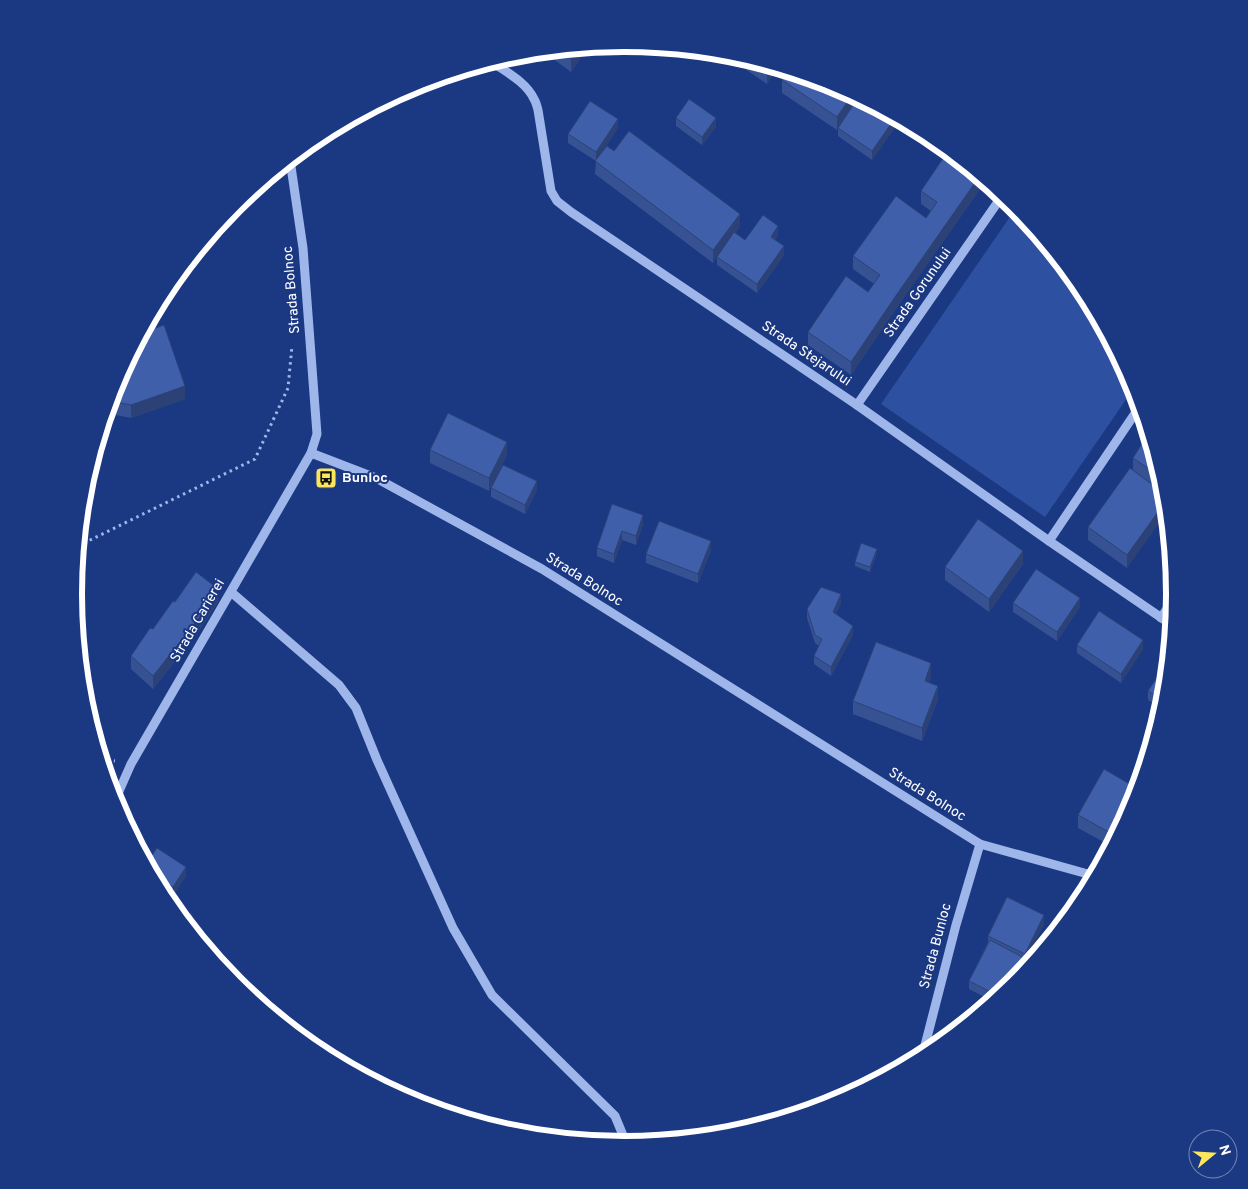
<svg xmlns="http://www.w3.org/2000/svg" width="1248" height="1189" viewBox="0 0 1248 1189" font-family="Overpass,sans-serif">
<rect width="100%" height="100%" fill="#1b3882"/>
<polygon fill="#2e50a1" points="1016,208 1082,289 1134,388 1045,517 881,404"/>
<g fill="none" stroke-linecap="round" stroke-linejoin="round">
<g stroke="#9fb6eb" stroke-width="3" stroke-dasharray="2.5 4" stroke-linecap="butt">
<polyline points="78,546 255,459 288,388 292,346"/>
<polyline points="101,759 115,761"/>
</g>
<g stroke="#9fb6eb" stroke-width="9">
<path d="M492 62C506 72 526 82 534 99 536 102 537 106 538 110L551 191 557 201 571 212 857 405 1049 541 1172 625"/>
<polyline points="857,405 1002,196"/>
<polyline points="311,453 376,478 542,569 980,844 1095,876"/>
<polyline points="1049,541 1140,406"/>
<polyline points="231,592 339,685 356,708 377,760 453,928 492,995 615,1116 627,1145"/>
<polyline points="1161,618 1174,598"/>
<polyline points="115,805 116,798 131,764 311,453 317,434 303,248 290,160"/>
<polyline points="922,1057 956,925 980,844"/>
</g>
</g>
<g fill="#365292">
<polygon points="582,48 582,56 571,72 544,52"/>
<polygon points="722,53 732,54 777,68 767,84"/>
<polygon points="782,80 898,119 898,123 872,160 838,136 838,128 837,130 782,93"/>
<polygon points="676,118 716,127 702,145 676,126"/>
<polygon points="618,128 600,155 614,151 740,227 735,233 745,240 778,235 775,240 784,255 757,293 717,265 717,257 713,263 595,174 596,161 568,143 568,134"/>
<polygon points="948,151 985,182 895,310 851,375 808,345 808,332 868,292 874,284 853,269 853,256 926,218 931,211 921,204 921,191"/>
<polygon points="115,383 185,399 131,418 106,413"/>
<polygon points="1148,434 1164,487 1165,492 1145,479 1127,568 1088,540 1088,527 1133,470 1133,458"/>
<polygon points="430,450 507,455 489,491 430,463"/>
<polygon points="491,488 537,490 525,514 491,497"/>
<polygon points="612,504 643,524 636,545 622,540 614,563 597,556 597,548"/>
<polygon points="711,550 698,583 646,563 646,554"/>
<polygon points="877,553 870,572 855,566 855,562"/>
<polygon points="1023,564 989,612 945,580 945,567"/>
<polygon points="175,602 218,602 199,631 153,689 131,669 131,656"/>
<polygon points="841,603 836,614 853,635 831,676 814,664 814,656 819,646 815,643 807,618 807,609"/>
<polygon points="1013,603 1080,607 1057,641 1013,612"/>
<polygon points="1077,645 1143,649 1121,683 1077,653"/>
<polygon points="1168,661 1164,702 1162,709 1148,700 1148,691"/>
<polygon points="931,676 929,682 938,699 922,741 853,714 853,701"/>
<polygon points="1133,806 1111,846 1078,828 1078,815"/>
<polygon points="146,864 186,876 173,896 160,888"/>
<polygon points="1044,924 1026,959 1028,966 1013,984 992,1001 969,989 969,981 988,942 988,936"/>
</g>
<g fill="#2c4277">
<polygon points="577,48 582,48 582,56 571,72 571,59"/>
<polygon points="770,66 777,68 767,84 767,71"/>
<polygon points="852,95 858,98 837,130 837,117"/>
<polygon points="716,118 716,127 702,145 702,137"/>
<polygon points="895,118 898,119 898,123 872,160 872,151"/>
<polygon points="618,119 618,128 596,161 596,152"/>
<polygon points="979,177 985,182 895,310 851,375 851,362 895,297"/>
<polygon points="740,214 740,227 713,263 713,250"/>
<polygon points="778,226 778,235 771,245 771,237"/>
<polygon points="784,246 784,255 757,293 757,284"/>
<polygon points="185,386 185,399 131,418 131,405"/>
<polygon points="507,442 507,455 489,491 489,478"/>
<polygon points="537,481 537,490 525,514 525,505"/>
<polygon points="1166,501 1167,512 1127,568 1127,555"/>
<polygon points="643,515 643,524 636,545 636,536"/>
<polygon points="622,531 622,540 614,563 614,554"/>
<polygon points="711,541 711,550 698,583 698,574"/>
<polygon points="877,549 877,553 870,572 870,567"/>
<polygon points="1023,551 1023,564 989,612 989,599"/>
<polygon points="218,589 218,602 199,631 153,689 153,676"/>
<polygon points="841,594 841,603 833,621 833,612"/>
<polygon points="1080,598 1080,607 1057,641 1057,632"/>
<polygon points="853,626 853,635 831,676 831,667"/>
<polygon points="1143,640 1143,649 1121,683 1121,674"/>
<polygon points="931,663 931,676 925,694 925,681"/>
<polygon points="938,686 938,699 922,741 922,728"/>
<polygon points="186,867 186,876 173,896 173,887"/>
<polygon points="160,879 160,888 157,884"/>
<polygon points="1044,915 1044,924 1025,963 1025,954"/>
<polygon points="1028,960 1028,966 1020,975"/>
</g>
<g fill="#3f5faa" stroke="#2c4277">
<polygon points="578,48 571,59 559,50"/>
<polygon points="751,60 770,66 767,71"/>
<polygon points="788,71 835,86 852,95 837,117 782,80"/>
<polygon points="858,98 895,118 872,151 838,128"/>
<polygon points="689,99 716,118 702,137 676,118"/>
<polygon points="590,101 618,119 596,152 568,134"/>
<polygon points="629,131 740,214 713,250 595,161 607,146 614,151"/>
<polygon points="948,151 979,177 895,297 851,362 808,332 846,276 868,292 880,275 853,256 896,196 926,218 937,202 921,191"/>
<polygon points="763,215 778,226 771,237 784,246 757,284 717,257 734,232 745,240"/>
<polygon points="164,325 185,386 131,405 110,401 115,383 142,333"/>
<polygon points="448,413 507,442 489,478 430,450"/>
<polygon points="1148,434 1161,477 1133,458"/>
<polygon points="503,465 537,481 525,505 491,488"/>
<polygon points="1130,468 1165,494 1166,501 1127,555 1088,527"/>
<polygon points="612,504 643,515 636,536 622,531 614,554 597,548"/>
<polygon points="978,519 1023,551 989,599 945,567"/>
<polygon points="659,521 711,541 698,574 646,554"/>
<polygon points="861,543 877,549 870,567 855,562"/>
<polygon points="1036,569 1080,598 1057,632 1013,603"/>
<polygon points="196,572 218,589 199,618 153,676 131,656 150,628 153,629 173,601 175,602"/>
<polygon points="821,587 841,594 833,612 853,626 831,667 814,656 822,639 815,635 807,609"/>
<polygon points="1099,611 1143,640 1121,674 1077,645"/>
<polygon points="876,642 931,663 925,681 938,686 922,728 853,701"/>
<polygon points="1168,661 1164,701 1148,691"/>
<polygon points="1104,769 1138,789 1133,806 1116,836 1078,815"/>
<polygon points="157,848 186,867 173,887 160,879 157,884 146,864"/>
<polygon points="1007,897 1044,915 1025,954 988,936"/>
<polygon points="191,913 204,947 180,917"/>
<polygon points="990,940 1028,960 1020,975 1013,984 999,996 969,981"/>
</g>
<defs>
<g id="bus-square" transform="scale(1.125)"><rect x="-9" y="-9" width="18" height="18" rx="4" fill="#fce65c" stroke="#1b3882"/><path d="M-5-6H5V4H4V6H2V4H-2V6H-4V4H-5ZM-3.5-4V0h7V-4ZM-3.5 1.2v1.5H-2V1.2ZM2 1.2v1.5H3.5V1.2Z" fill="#111"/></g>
</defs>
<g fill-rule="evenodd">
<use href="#bus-square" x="326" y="478"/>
</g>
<g text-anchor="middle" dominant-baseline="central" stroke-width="4" stroke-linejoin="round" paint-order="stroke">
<g font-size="14" fill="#fff" stroke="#1b3882">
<text transform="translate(292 290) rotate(-95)">Strada Bolnoc</text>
<text transform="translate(918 293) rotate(-55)">Strada Gorunului</text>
<text transform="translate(806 354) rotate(34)">Strada Stejarului</text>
<text transform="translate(584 580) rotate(32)">Strada Bolnoc</text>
<text transform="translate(198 621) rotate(-60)">Strada Carierei</text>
<text transform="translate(927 795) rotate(32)">Strada Bolnoc</text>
<text transform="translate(936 946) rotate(-75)">Strada Bunloc</text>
</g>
<g font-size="14" font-weight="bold" fill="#fff" stroke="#1b3882" text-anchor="start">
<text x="342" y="478">Bunloc</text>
</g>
</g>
<path d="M0 0H1248V1189H0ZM82 594a542 542 0 1 1 1084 0a542 542 0 1 1-1084 0Z" fill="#1b3882" fill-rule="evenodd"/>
<path fill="none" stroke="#fff" stroke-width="6" d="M82 594a542 542 0 1 1 1084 0a542 542 0 1 1-1084 0Z"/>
<g transform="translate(1213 1154) rotate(72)"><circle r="24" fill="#1b3882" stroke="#7688b4"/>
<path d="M0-4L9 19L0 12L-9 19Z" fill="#fce65c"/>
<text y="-8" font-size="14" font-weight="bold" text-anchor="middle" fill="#ffffff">N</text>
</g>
</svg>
